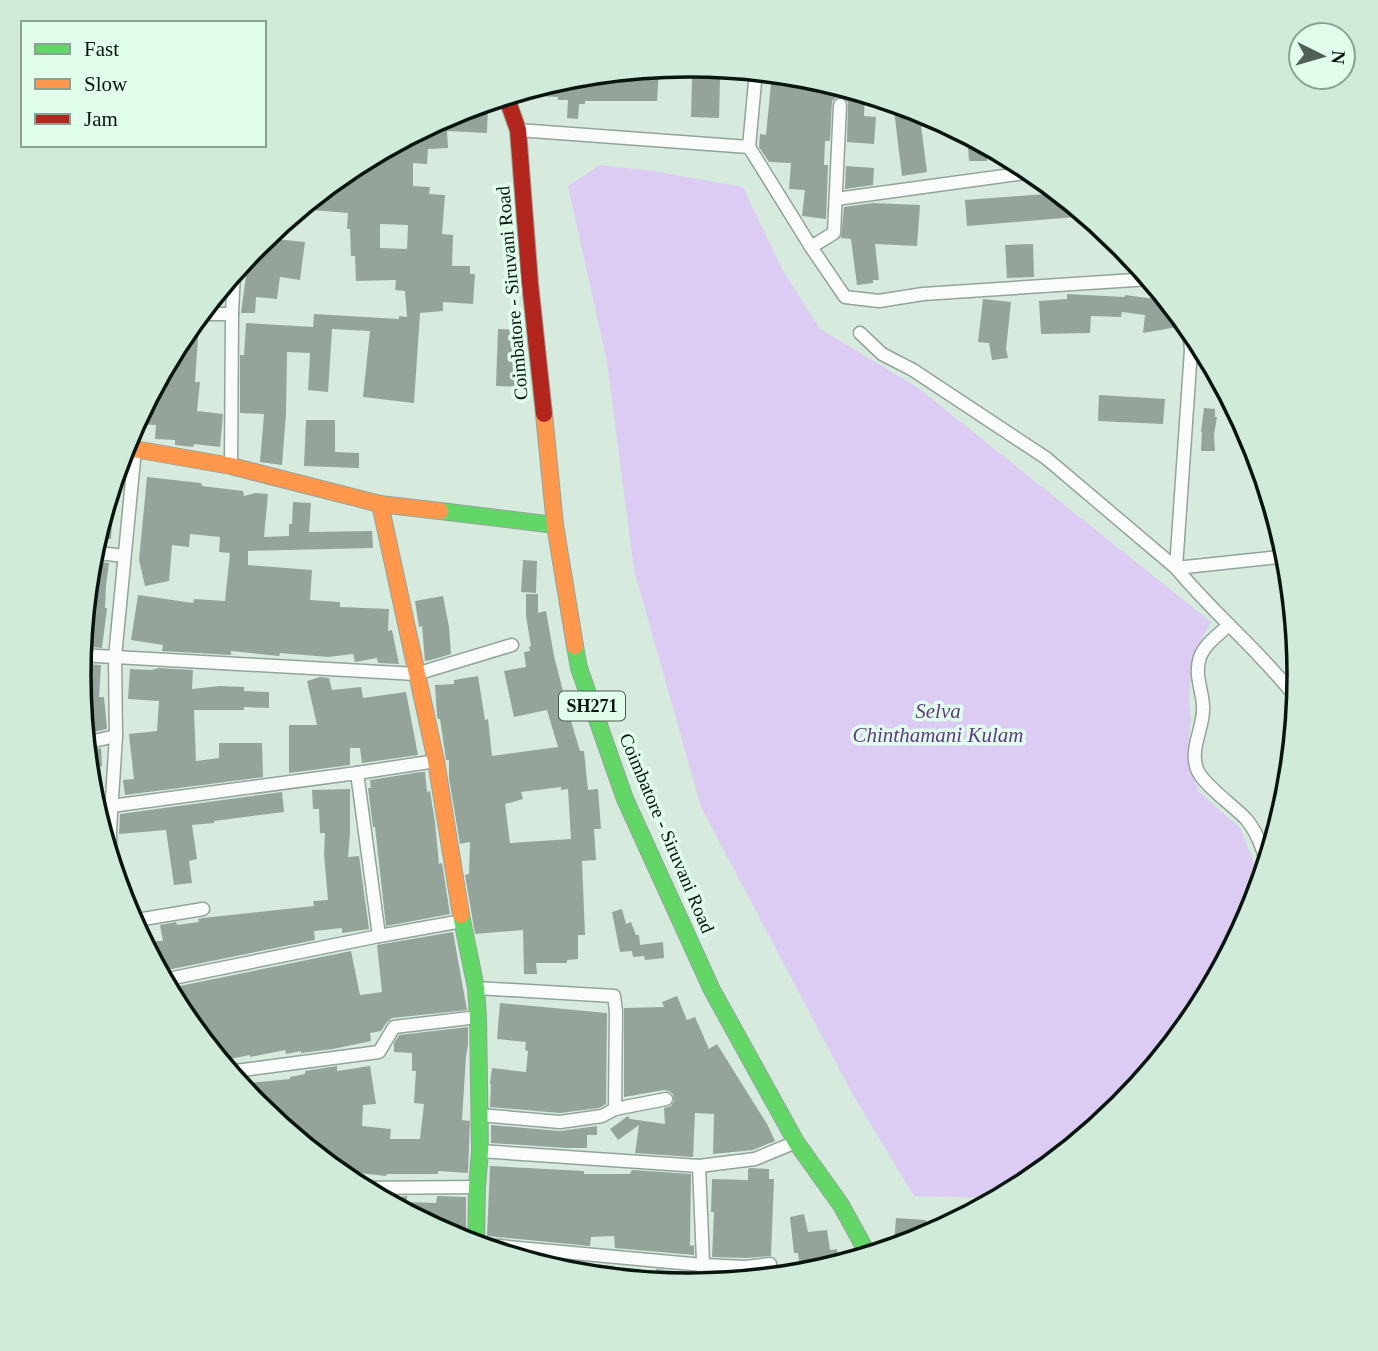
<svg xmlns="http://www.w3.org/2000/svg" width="1378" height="1351" viewBox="0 0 1378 1351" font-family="Georgia,serif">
<rect width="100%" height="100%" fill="#d6eade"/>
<polygon fill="#dcccf3" points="600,165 653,171 743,187 782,269 820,329 917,387 1211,622 1192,657 1189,702 1191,718 1187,757 1199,792 1240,828 1262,882 1253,910 1197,1015 1121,1108 1028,1184 1000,1198 914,1196 852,1093 701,807 634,570 607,362 568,186"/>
<g fill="#95a49b" fill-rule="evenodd">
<polygon points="659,68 657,101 585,101 585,104 579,104 578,119 567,118 568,100 558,100 558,97 537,96 538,86 555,81 598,83 598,74"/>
<polygon points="772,73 809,77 865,94 864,116 876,117 874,144 847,142 848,102 841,96 837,97 832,101 830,141 825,141 824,165 828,165 826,219 802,216 805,190 789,189 791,163 769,162 759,147 760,134 766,135"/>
<polygon points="692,78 720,79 719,118 691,117"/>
<path d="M488 101 487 133 447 131 448 148 428 149 427 164 413 163V186L430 187 429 194 445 195 442 234 453 235 452 266H470V274H475L473 304 443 302V311L420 313 414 403 363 397 370 331 332 329 328 392 308 390 310 353 287 352 286 414 282 465 260 462 264 414 240 413V355H244L246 323 313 327 314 314 399 319V316L407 317 405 291 395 290 396 280 356 281 355 256H351L350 229H347L348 213 300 209 332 182 350 181V167L456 111ZM380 224 408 225 407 249 380 248Z"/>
<polygon points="893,102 919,110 927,172 902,176"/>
<polygon points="987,146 987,161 969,161 968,147"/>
<polygon points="846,166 874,168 873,185 845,189"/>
<polygon points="1059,193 1087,216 967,226 965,200"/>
<polygon points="873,203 920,205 917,246 875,244 879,280 873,280 873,283 857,285 851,239 841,238 844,207"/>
<polygon points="264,238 305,242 300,280 280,277 277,299 256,297 255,313 241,313 249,253"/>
<polygon points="1033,244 1034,277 1007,278 1005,245"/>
<polygon points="1157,287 1178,314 1177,327 1143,333 1145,315 1122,312 1121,317 1091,316 1090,333 1041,334 1039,301 1067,299 1067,294 1124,297 1125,295 1155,299"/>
<polygon points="983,299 1011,302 1006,349 1008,358 992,360 989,343 978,342"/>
<polygon points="194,321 199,323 195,382 200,382 197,411 223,414 220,447 194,444 193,447 175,445 175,440 155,439 156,425 134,424 160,375 171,376 172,353 181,336"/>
<polygon points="498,329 522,330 521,367 527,367 529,387 496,386"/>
<polygon points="1099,395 1165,399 1163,424 1098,421"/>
<polygon points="1204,408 1215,409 1215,417 1217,417 1214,435 1215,451 1201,451 1202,432 1201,432"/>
<polygon points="306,420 335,420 335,452 359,453 359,468 304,466"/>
<polygon points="147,477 201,483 202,486 243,491 244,496 255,493 268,494 264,537 289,536 289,524 292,524 293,502 311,503 309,532 372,531 373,548 248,551 248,565 312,570 310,600 340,602 340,607 389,609 388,631 392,630 399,664 378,663 377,658 355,662 353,654 328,657 280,653 279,656 231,651 231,655 162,651 163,645 131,640 138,595 193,603 194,599 225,601 230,553 219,552 220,537 190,534 189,547 172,545 169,581 145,586 139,560"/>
<polygon points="109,492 114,493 111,539 96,538"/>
<polygon points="523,560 537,561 536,593 521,592"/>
<polygon points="90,561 109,563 106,585 105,608 107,608 102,648 81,646"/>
<path d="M526 594H538V613L546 611 554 656 568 711 580 751H584L588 790 598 789 601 829H594L596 860 582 861 585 935H578V959L567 960V963H536L537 974H524L523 930 475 934 465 875 469 874 470 842 460 844 449 778V760H446L440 719H438L437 716 435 685 454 684V680L478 676 485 720 488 719 492 756 558 747 547 710 514 717 504 671 526 667 524 652 530 651 529 647 531 646 526 616ZM561 787V790L568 789 571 839 510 843 505 804 523 799 521 792Z"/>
<polygon points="443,596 449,627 451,654 431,660 425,661 422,626 419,627 415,601"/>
<polygon points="79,664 101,665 99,697 104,697 107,729 84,734 78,675"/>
<polygon points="159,668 193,670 192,689 220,686 244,687 244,691 269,692 269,708 244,707 244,710 194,710 196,761 219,758 219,743 262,743 263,777 125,795 123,780 134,779 129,734 157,731 159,701 128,699 130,669 151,670"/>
<polygon points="320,677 329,678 332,690 361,687 363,698 406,692 418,755 362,763 360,748 350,748 350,765 289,773 289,725 317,725 307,681"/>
<polygon points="101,748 102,766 100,767 104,792 100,829 90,794 87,752"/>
<polygon points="421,772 425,772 427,792 430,791 435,822 439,864 442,863 450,914 386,926 375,827 373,827 368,788 371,788 370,780"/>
<polygon points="350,789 350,833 348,857 359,856 369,929 342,933 342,928 314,931 315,940 167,970 167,968 157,969 142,941 163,941 160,925 176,922 177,925 199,922 198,919 203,918 314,906 313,901 328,900 324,854 325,833 320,833 319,809 313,809 312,790"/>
<polygon points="282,792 284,812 214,821 214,823 192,825 197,859 189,861 192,883 174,885 166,830 119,834 120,814"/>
<polygon points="622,909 626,924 631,922 636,935 639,935 640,945 663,942 664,958 645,960 644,956 633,957 632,951 620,952 612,912"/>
<polygon points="453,932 467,1010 392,1018 387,1022 381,1031 370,1033 371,1041 333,1049 301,1053 301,1051 286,1054 285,1050 250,1057 250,1055 219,1061 181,1014 171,996 170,988 351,951 360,995 382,992 377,945"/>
<polygon points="677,996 687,1020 695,1017 709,1049 717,1044 767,1124 775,1141 753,1150 713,1154 714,1114 695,1113 693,1157 635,1153 639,1125 618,1140 610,1129 628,1116 630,1119 665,1124 664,1108 671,1106 674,1101 673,1094 669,1091 664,1090 624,1097 624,1008 664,1007 662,1002"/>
<polygon points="500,1003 607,1013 606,1104 599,1108 560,1113 490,1107 491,1084 490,1084 492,1068 526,1072 528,1051 525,1050 526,1042 497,1039"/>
<polygon points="468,1027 468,1045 466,1056 462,1120 470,1121 468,1173 438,1171 438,1174 387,1174 386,1176 359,1173 359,1176 340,1175 257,1107 238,1084 290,1079 290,1077 305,1074 305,1071 337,1066 337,1071 370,1066 376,1104 363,1105 362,1126 391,1129 390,1139 420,1139 424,1104 414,1103 416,1071 412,1071 412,1053 394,1052 394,1043 399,1035"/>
<polygon points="491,1125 560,1131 597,1126 597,1135 587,1135 587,1148 567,1148 491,1143"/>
<polygon points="490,1166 584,1171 584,1174 630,1174 632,1170 691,1174 690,1246 694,1245 694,1255 615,1248 614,1236 591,1237 590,1246 487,1236"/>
<polygon points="750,1168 769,1169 769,1179 774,1179 771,1256 745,1258 712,1257 714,1212 711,1212 712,1179 748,1180 748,1169"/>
<polygon points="407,1196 407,1202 436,1203 437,1196 466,1197 466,1243 455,1240 384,1201 393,1202 392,1198"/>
<polygon points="804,1214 808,1232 827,1230 830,1250 837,1249 839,1262 800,1269 798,1253 794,1253 790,1217"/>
<polygon points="896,1218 926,1220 924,1239 910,1244 894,1243"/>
<polygon points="508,1256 614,1266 615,1279 569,1274"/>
<polygon points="656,1269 694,1273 693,1286 655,1283"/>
<polygon points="716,1274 745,1276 762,1274 762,1279 716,1284"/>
</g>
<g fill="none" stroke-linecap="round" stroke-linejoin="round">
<g stroke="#94a39a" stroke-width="15">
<g id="street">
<polyline points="518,130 749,147 756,71"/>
<polyline points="749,147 811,247 845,297 879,301 923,294 1150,279"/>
<polyline points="836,199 1025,173"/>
<polyline points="811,247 834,233 840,105"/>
<polyline points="199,314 232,314"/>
<path d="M1189 327 1191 350 1176 568C1214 614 1261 652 1297 699"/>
<polyline points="860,333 882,354 913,370 1046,458 1176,568 1288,556"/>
<polyline points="231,466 232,314 234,271"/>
<polyline points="91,552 124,556"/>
<path d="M1229 625C1219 634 1205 644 1200 657 1194 674 1202 689 1203 705 1205 727 1189 747 1197 769 1202 784 1234 806 1246 819 1257 832 1262 847 1267 863"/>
<polyline points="80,655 416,674 512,645"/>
<polyline points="85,743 116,736"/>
<polyline points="357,773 436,761"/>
<polyline points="111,806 357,773 379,936"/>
<polyline points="110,862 110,830 116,736 115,657 135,449"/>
<polyline points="131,921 203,909"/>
<polyline points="163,980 379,936 462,921"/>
<polyline points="476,988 614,996 616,1011 615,1109"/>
<polyline points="228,1072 379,1052 394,1027 478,1017"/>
<polyline points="480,1115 560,1122 602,1116 615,1109 666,1099"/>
<polyline points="480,1151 699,1166 755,1159 796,1142"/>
<polyline points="699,1166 704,1285"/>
<polyline points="359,1188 477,1187"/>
<polyline points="476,1244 703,1265 745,1267 770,1264"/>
</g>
</g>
<g stroke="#94a39a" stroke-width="18">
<g id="fast">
<polyline points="440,511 555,525"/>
<polyline points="575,646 579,668 625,799 712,990 796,1142 841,1205 869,1256"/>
<polyline points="461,915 476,988 478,1017 480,1151 477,1187 476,1246"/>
</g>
</g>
<g stroke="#94a39a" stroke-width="18">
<g id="slow">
<polyline points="544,414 555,525 575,646"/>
<polyline points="123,447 231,466 380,504 440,511"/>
<polyline points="380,504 436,761 461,915"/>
</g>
</g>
<g stroke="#94a39a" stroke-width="18">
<polyline id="jam" points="506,96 518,130 530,283 544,414"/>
</g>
<use href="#street" stroke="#f9fcfa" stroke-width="12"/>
<use href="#fast" stroke="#63d668" stroke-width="16"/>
<use href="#slow" stroke="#ff974d" stroke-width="16"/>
<use href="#jam" stroke="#b3261e" stroke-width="16"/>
</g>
<g text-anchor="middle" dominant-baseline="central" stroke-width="7" stroke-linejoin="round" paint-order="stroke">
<rect fill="#e1fdec" stroke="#4a5b51" stroke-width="2" x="559" y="691.5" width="66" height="29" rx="5"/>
<g font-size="18" font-weight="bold" fill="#09160f">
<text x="592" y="706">SH271</text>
</g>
<g font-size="19" fill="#09160f" stroke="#e1fdec">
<text transform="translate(512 293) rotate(-95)">Coimbatore - Siruvani Road</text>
<text transform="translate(667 833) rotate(67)">Coimbatore - Siruvani Road</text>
</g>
<g font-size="21" font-style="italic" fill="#613a81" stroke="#e1fdec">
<text x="938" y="711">Selva<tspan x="938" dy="24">Chinthamani Kulam</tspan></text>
</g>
</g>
<path d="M0 0H1378V1351H0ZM91 675a598 598 0 1 1 1196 0a598 598 0 1 1-1196 0Z" fill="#d0ebda" fill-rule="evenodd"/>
<path fill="none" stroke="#09160f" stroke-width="3.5" d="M91 675a598 598 0 1 1 1196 0a598 598 0 1 1-1196 0Z"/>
<rect x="21" y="21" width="245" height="126" fill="#e1fdec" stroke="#8ba194" stroke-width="2"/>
<rect x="35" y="44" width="35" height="10" fill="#63d668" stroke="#8ba194" stroke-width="2"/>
<text x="84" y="56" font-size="21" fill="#09160f">Fast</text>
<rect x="35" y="79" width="35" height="10" fill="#ff974d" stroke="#8ba194" stroke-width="2"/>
<text x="84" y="91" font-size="21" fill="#09160f">Slow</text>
<rect x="35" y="114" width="35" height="10" fill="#b3261e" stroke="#8ba194" stroke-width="2"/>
<text x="84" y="126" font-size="21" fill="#09160f">Jam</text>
<g transform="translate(1322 56) rotate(95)"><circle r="33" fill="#e1fdec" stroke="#8ba194" stroke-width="2"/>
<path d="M0-5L12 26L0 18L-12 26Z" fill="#516057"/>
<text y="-10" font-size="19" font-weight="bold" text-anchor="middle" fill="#09160f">N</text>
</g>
</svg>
